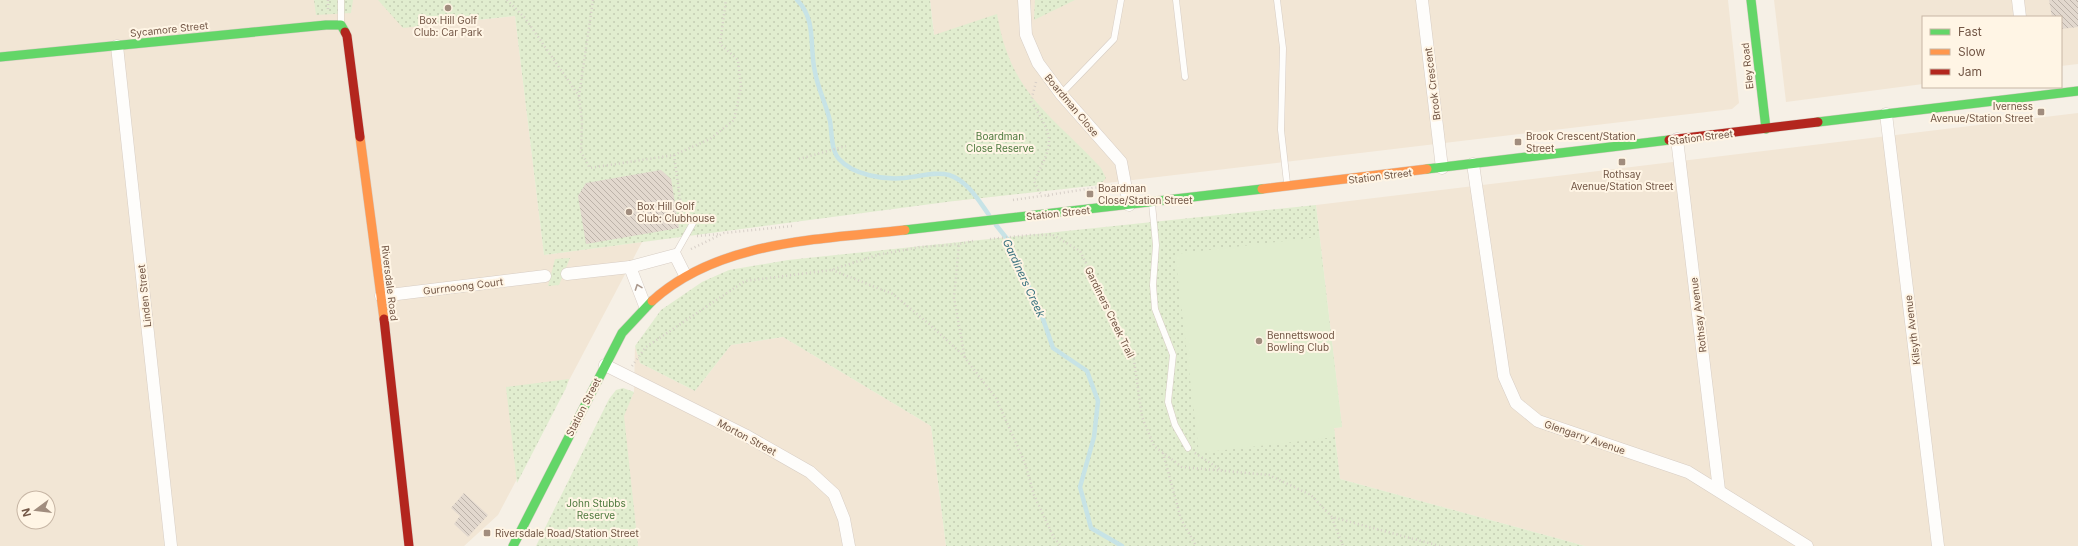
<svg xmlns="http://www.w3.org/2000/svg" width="2078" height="546" viewBox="0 0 2078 546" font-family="Inter,sans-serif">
<defs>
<pattern id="green-dots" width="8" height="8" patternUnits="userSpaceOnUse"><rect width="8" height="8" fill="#e1edcf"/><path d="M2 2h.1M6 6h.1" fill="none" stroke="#c4cdb3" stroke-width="1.8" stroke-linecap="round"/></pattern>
<pattern id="building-back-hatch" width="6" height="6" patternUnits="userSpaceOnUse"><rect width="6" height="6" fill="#e2d8ce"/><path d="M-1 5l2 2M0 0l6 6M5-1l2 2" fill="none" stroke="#bcb2a9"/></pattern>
</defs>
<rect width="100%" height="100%" fill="#f6f0e6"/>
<g fill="#f2e6d5" fill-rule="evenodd">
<path d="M0 0H398L424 26 515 16 544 255 642 242 498 515 464 546H0ZM24 498H48V522H24Z"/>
<polygon points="930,0 1728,0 1739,103 1732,109 954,201"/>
<polygon points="1774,0 2078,0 2078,64 2061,66 2061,17 1923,17 1923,84 1786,102"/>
<polygon points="2078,113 2078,546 1585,546 1340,479 1334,428 1342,427 1316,205"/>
<polygon points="783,337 931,426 946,546 638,546 623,416 634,392 635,346 640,363 695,391 731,345"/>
</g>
<g fill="url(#green-dots)">
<polygon points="314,0 353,0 351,13 316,15"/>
<path d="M378 0H930L934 35 997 14C1011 95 1050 113 1101 168L1106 178 1100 185 954 201 544 255 515 16 403 28Z"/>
<polygon points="1035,0 1075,0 1034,20"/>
<polygon points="1316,205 1342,427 1334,428 1340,479 1585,546 946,546 931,426 783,337 731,345 695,391 640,363 635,346 661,310 702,282 729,270 788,260"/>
<polygon points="570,258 559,285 548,286 555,259"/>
<polygon points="569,379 566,388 517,483 506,387"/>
<polygon points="623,388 634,392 624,416 638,546 536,546 609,399 616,390"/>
</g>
<polygon fill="#e1edcf" points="1319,237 1342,427 1334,428 1335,437 1199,453 1175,254"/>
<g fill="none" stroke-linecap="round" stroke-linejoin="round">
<g stroke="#c7e3e6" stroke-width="4.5">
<path d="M797 0C817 20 809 47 815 72 818 89 826 104 830 121 832 133 831 150 839 159 853 175 884 180 904 178 918 177 935 171 949 175 968 181 979 201 989 215"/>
<polyline points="996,225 1008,240 1043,319 1053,348 1087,371 1098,401 1094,437 1080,487 1091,528 1122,546"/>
</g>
</g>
<g fill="url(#building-back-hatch)">
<polygon points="2049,0 2078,0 2078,27 2061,29 2061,17 2052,17"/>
<polygon points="661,170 671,179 679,228 586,244 578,196 586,183"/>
<polygon points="464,493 488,515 468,537 454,524 460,516 451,508"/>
</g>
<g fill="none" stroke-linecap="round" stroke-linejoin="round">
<g stroke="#d7cdc4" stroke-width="7">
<g id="lane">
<polyline points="1176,0 1185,77"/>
<polyline points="1277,0 1283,48 1281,130 1287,183"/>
<polyline points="341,24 341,0"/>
<polyline points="1061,94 1114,39 1121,0"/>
<polyline points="1152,204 1156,245 1153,285 1155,309 1173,355 1168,402 1175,425 1188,448"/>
<polyline points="675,255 693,223"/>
</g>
</g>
<g stroke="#d7cdc4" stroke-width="13">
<g id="street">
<polyline points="1024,0 1026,35 1038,63 1061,94 1121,162 1129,205"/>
<polyline points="1422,0 1442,168"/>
<polyline points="2018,0 2020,17"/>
<polyline points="117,46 171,546"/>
<polyline points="1886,114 1938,546"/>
<polyline points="1677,139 1719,490"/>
<polyline points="1473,164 1504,376 1516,403 1538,421 1688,472 1807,546"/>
<polyline points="630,267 645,306"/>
<polyline points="567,274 630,267 675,255 685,275"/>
<polyline points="381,296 545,276"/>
<polyline points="605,365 745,435 810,472 834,494 844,519 849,546"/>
</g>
</g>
<g stroke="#d6ccc3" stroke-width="10">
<g id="fast">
<polyline points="1751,0 1766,129"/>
<polyline points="0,57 326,25 341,25 345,32"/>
<polyline points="1818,122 2078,91"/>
<polyline points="1427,169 1669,140"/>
<polyline points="905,230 1262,189"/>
<polyline points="513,546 622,333 652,301"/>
</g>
</g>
<g stroke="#d6ccc3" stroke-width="10">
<g id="slow">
<polyline points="360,137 384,319"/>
<polyline points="1262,189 1427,169"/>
<path d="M652 301C719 240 819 240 905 230"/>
</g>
</g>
<g stroke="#d6ccc3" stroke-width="10">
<g id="jam">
<polyline points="345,32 347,36 360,137"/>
<polyline points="1669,140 1818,122"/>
<polyline points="384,319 409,546"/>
</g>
</g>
<g stroke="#d7cfc8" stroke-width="2.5" stroke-dasharray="1 3" stroke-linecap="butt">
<polyline points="328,0 328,10"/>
<polyline points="507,0 525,18 579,96 582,121 581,152 590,168 674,155 683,220"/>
<path d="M1036 82 1031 101C1055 140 1054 141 1034 181L1041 195"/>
<polyline points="579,96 593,0"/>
<polyline points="674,155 710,139 734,120 741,87 738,60 720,44 726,0"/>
<polyline points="799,159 846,146"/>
<polyline points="1048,195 1113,185"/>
<polyline points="1013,200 1048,195 1049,198"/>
<polyline points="1053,235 1080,251 1134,360 1142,417 1154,446 1182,467 1269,475 1311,495 1332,517 1440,546"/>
<polyline points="697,236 720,234"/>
<polyline points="990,239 1030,235 1053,235"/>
<polyline points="973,241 959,244 954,298 965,358 996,398 1025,463 1034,495 1054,538 1061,546"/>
<polyline points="691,249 724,233 792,226"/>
<polyline points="832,270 893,294 929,324 965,357"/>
<polyline points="632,366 646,347 745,281 831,270 877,255 920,247 959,244"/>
<polyline points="1163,453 1181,519 1196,546"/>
<polyline points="1195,453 1221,470"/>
<polyline points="1332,518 1343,546"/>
</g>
<use href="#lane" stroke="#fefdfb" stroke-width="6"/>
<use href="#street" stroke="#fefdfb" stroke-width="12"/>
<use href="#fast" stroke="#63d668" stroke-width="9"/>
<use href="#slow" stroke="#ff974d" stroke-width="9"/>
<use href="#jam" stroke="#b3261e" stroke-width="9"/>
</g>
<defs><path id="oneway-chevron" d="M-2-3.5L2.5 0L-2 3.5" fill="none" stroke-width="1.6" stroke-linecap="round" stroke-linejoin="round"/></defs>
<use stroke="#ab998e" href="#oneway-chevron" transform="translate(638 287) rotate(-110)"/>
<g fill="#a18d7e" stroke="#fff5e5" stroke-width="1.5">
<circle cx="448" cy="8" r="4"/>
<rect x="2037" y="108" width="8" height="8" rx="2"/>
<rect x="1514" y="138" width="8" height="8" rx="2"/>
<rect x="1618" y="158" width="8" height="8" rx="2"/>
<rect x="1086" y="190" width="8" height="8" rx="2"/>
<circle cx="629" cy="212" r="4"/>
<circle cx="1259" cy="341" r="4"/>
<rect x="483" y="529" width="8" height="8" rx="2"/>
</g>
<g text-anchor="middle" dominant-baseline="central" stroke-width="4" stroke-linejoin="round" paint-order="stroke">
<g font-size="10" fill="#735746" stroke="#fff5e5" text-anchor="start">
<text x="448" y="20" text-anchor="middle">Box Hill Golf<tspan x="448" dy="12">Club: Car Park</tspan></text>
<text x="2033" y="106" text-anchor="end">Iverness<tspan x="2033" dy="12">Avenue/Station Street</tspan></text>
<text x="1526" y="136">Brook Crescent/Station<tspan x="1526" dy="12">Street</tspan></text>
<text x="1622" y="174" text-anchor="middle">Rothsay<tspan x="1622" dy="12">Avenue/Station Street</tspan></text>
<text x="1098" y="188">Boardman<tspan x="1098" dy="12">Close/Station Street</tspan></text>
<text x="637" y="206">Box Hill Golf<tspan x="637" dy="12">Club: Clubhouse</tspan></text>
<text x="1267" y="335">Bennettswood<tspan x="1267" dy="12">Bowling Club</tspan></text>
<text x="495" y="533">Riversdale Road/Station Street</text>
</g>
<g font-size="10" fill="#735746" stroke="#fff5e5">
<text transform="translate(169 29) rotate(-6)">Sycamore Street</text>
<text transform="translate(1747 66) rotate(-96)">Eley Road</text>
<text transform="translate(1432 84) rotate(-97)">Brook Crescent</text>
<text transform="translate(1072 105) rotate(50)">Boardman Close</text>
<text transform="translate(1701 137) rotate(-7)">Station Street</text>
<text transform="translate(1380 176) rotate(-7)">Station Street</text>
<text transform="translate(1058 213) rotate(-6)">Station Street</text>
<text transform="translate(390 283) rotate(83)">Riversdale Road</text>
<text transform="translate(463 286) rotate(-7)">Gurrnoong Court</text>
<text transform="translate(144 296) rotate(-96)">Linden Street</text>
<text transform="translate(1110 312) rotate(64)">Gardiners Creek Trail</text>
<text transform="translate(1698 315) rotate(-97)">Rothsay Avenue</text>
<text transform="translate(1912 330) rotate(-97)">Kilsyth Avenue</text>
<text transform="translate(583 407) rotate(-63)">Station Street</text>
<text transform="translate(747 437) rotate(28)">Morton Street</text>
<text transform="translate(1585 437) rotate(19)">Glengarry Avenue</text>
</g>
<g font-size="10" fill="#4e793e" stroke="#fff5e5">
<text x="1000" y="136">Boardman<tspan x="1000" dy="12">Close Reserve</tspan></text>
<text x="596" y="503">John Stubbs<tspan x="596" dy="12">Reserve</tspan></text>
</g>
<g font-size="11" font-style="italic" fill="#3d7481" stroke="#fff5e5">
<text transform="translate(1024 278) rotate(65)">Gardiners Creek</text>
</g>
</g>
<rect x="1922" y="16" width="140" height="72" fill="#fff5e5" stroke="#c7b6a5"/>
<rect x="1930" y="29" width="20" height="6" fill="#63d668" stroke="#c7b6a5"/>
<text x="1958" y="36" font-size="12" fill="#735746">Fast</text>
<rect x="1930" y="49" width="20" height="6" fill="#ff974d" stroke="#c7b6a5"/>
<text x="1958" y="56" font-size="12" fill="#735746">Slow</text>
<rect x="1930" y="69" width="20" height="6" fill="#b3261e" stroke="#c7b6a5"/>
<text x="1958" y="76" font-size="12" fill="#735746">Jam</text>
<g transform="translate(36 510) rotate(255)"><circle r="19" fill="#fff5e5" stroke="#c7b6a5"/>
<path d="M0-3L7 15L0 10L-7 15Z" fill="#a18d7e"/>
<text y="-6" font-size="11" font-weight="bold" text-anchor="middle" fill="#735746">N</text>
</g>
</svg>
